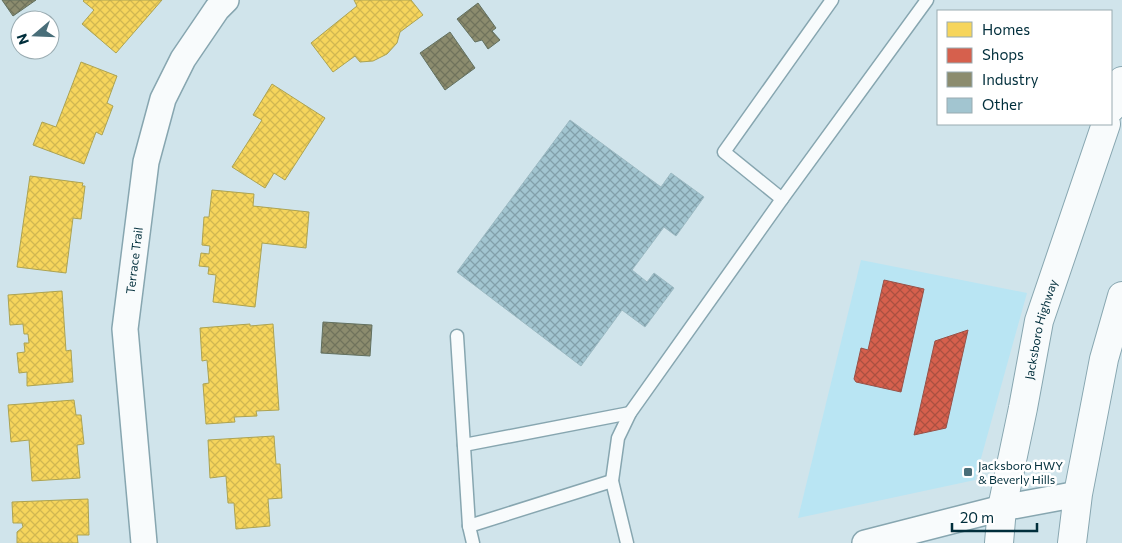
<svg xmlns="http://www.w3.org/2000/svg" width="1122" height="543" viewBox="0 0 1122 543" font-family="Commissioner,sans-serif">
<defs>
<pattern id="homes-cross-hatch" width="8" height="8" patternUnits="userSpaceOnUse" patternTransform="scale(1.25)"><rect width="8" height="8" fill="#f6d55c"/><path d="M0 0l8 8M0 8l8-8" fill="none" stroke="#d1b751"/></pattern>
<pattern id="shops-cross-hatch" width="8" height="8" patternUnits="userSpaceOnUse" patternTransform="scale(1.25)"><rect width="8" height="8" fill="#d6604d"/><path d="M0 0l8 8M0 8l8-8" fill="none" stroke="#ab5041"/></pattern>
<pattern id="industry-cross-hatch" width="8" height="8" patternUnits="userSpaceOnUse" patternTransform="scale(1.25)"><rect width="8" height="8" fill="#8c8c6e"/><path d="M0 0l8 8M0 8l8-8" fill="none" stroke="#70735c"/></pattern>
<pattern id="building-cross-hatch" width="8" height="8" patternUnits="userSpaceOnUse" patternTransform="scale(1.25)"><rect width="8" height="8" fill="#a2c5d0"/><path d="M0 0l8 8M0 8l8-8" fill="none" stroke="#82a0aa"/></pattern>
</defs>
<rect width="100%" height="100%" fill="#d0e4eb"/>
<polygon fill="#b9e5f3" points="861,260 1027,293 975,480 798,518"/>
<g fill="url(#homes-cross-hatch)" stroke="#aca352">
<polygon points="84,0 162,0 116,53 82,24 94,10 83,1"/>
<polygon points="354,0 411,0 423,15 400,32 397,43 387,54 373,61 360,62 355,56 333,72 311,43 357,6"/>
<polygon points="81,62 117,76 107,103 113,106 102,135 96,132 84,164 33,145 42,122 56,127"/>
<polygon points="272,84 325,118 285,180 274,173 265,188 232,167 262,120 253,115"/>
<polygon points="30,176 83,183 82,186 85,186 81,219 73,218 66,273 17,267"/>
<polygon points="212,190 254,194 253,206 309,212 306,248 262,243 255,307 213,302 216,275 208,274 209,267 199,266 201,253 209,254 210,246 202,245 204,217 209,217"/>
<polygon points="62,291 66,351 71,350 73,382 27,386 27,372 19,373 17,353 25,352 24,343 29,343 28,334 24,334 23,324 10,325 8,295"/>
<polygon points="250,324 250,326 273,324 279,410 256,411 257,416 234,417 235,422 206,424 203,384 209,383 207,360 202,361 200,328"/>
<polygon points="74,400 76,415 81,415 84,444 77,445 80,478 32,481 29,440 11,442 8,405"/>
<polygon points="274,436 276,464 280,464 282,498 268,499 270,526 236,529 234,503 228,503 226,476 210,478 208,440"/>
<polygon points="88,499 89,535 77,535 78,543 17,543 17,532 23,527 22,523 13,523 12,502"/>
</g>
<g fill="url(#shops-cross-hatch)" stroke="#965148">
<polygon points="884,280 924,289 901,392 856,382 854,379 861,348 868,350"/>
<polygon points="968,330 946,428 914,435 935,341"/>
</g>
<g fill="url(#industry-cross-hatch)" stroke="#62705f">
<polygon points="2,0 36,0 13,16"/>
<polygon points="478,3 496,28 492,31 500,40 488,49 482,40 475,42 457,19"/>
<polygon points="450,32 475,68 445,90 420,53"/>
<polygon points="323,322 372,325 370,356 321,353"/>
</g>
<polygon fill="url(#building-cross-hatch)" stroke="#9cbac3" points="570,120 661,187 671,173 704,197 676,236 664,227 632,270 647,282 654,273 674,288 645,327 622,310 581,366 457,272"/>
<g fill="none" stroke-linecap="round" stroke-linejoin="round">
<g stroke="#87a6b0" stroke-width="15">
<g id="lane">
<polyline points="782,199 724,152 832,0"/>
<polyline points="457,336 469,526"/>
<polyline points="464,445 630,413"/>
<polyline points="473,543 469,526 612,481"/>
<polyline points="627,543 612,481 618,438 630,413 782,199 927,0"/>
</g>
</g>
<g stroke="#87a6b0" stroke-width="28">
<g id="street">
<path id="s1" d="M144 543 125 329 146 162 163 99 183 59 217 9 226 0"/>
<polyline points="865,543 1002,508 1078,494"/>
</g>
</g>
<g stroke="#87a6b0" stroke-width="30">
<g id="primary">
<polyline points="1111,108 1122,81"/>
<path id="s2" d="M999 543 1002 508 1023 408 1039 321 1106 124"/>
<polyline points="1072,543 1078,494 1104,359 1122,296"/>
</g>
</g>
<use href="#lane" stroke="#f8fbfc" stroke-width="12"/>
<use href="#street" stroke="#f8fbfc" stroke-width="25"/>
<use href="#primary" stroke="#f8fbfc" stroke-width="28"/>
</g>
<rect fill="#496e79" stroke="#fff" stroke-width="2" x="963" y="467" width="10" height="10" rx="2.5"/>
<g text-anchor="middle" dominant-baseline="central" stroke-width="5" stroke-linejoin="round" paint-order="stroke">
<g font-size="12" fill="#002e3b" stroke="#fff">
<text stroke="none"><textPath href="#s1" startOffset="284">Terrace Trail</textPath></text>
<text stroke="none"><textPath href="#s2" startOffset="218">Jacksboro Highway</textPath></text>
</g>
<g font-size="12" fill="#002e3b" stroke="#fff" text-anchor="start">
<text x="978" y="465">Jacksboro HWY<tspan x="978" dy="14">&amp; Beverly Hills</tspan></text>
</g>
</g>
<rect x="937" y="10" width="175" height="115" fill="#ffffff" stroke="#99abb1"/>
<rect x="947" y="22" width="25" height="15" fill="#f6d55c" stroke="#99abb1"/>
<text x="982" y="35" font-size="15" fill="#002e3b">Homes</text>
<rect x="947" y="48" width="25" height="15" fill="#d6604d" stroke="#99abb1"/>
<text x="982" y="60" font-size="15" fill="#002e3b">Shops</text>
<rect x="947" y="72" width="25" height="15" fill="#8c8c6e" stroke="#99abb1"/>
<text x="982" y="85" font-size="15" fill="#002e3b">Industry</text>
<rect x="947" y="98" width="25" height="15" fill="#a2c5d0" stroke="#99abb1"/>
<text x="982" y="110" font-size="15" fill="#002e3b">Other</text>
<g transform="translate(35 35) rotate(251)"><circle r="24" fill="#ffffff" stroke="#99abb1"/>
<path d="M0-4L9 19L0 12L-9 19Z" fill="#496e79"/>
<text y="-8" font-size="14" font-weight="bold" text-anchor="middle" fill="#002e3b">N</text>
</g>
<path d="M952 523v8h85v-8" fill="none" stroke="#002e3b" stroke-width="2.5"/>
<text x="960" y="523" font-size="15" fill="#002e3b" stroke="#ffffff" stroke-width="4" paint-order="stroke">20 m</text>
</svg>
